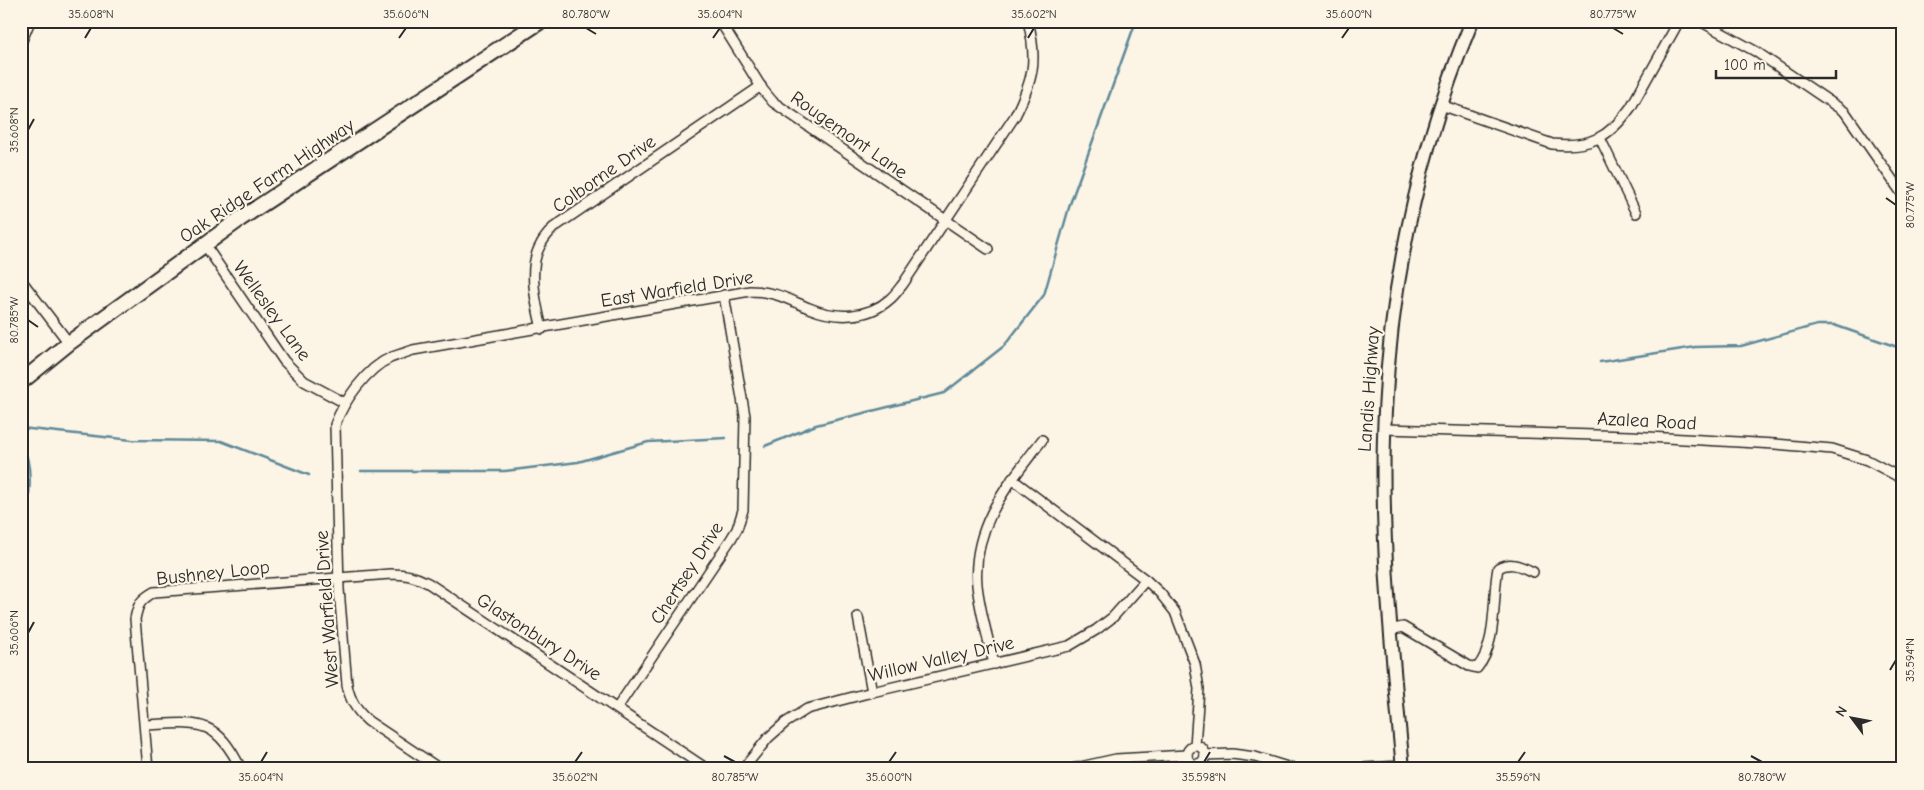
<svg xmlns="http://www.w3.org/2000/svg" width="1924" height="790" viewBox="0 0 1924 790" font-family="'Comic Neue',sans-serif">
<rect width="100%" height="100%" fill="#fcf5e5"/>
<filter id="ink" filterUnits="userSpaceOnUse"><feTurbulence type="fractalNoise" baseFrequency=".02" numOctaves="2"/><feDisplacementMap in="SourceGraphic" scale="10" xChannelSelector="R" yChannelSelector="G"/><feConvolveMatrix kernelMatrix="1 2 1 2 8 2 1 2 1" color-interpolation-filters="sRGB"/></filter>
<g filter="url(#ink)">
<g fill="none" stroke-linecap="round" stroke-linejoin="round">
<g stroke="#5f8999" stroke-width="2.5">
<polyline points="1600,362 1695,347 1741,346 1817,325 1834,325 1903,349"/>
<polyline points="21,428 132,440 221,441 309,475"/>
<path d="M21 443C35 466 30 506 21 530"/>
<polyline points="765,446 816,425 944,393 1004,346 1044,295 1070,204 1136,21"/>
<polyline points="361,471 505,471 578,462 648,442 726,438"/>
</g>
<g stroke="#2b2b2b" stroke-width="12">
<g id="street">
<polyline points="720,21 763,90 773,102 988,249"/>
<polyline points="1700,21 1755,51 1845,112 1903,195"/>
<polyline points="21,43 30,21"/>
<path d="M1441 105 1552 144C1589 148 1609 138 1631 107L1679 21"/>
<polyline points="1600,138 1636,213"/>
<polyline points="205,245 284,361 304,381 345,403"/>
<polyline points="21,280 69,343"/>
<path d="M542 329C536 304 527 267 541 244 544 238 549 233 553 228L761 86"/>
<polyline points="1384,429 1630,436 1775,444 1832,449 1867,460 1903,479"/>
<polyline points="1012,479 1146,580 1160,593 1175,612 1195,664 1199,689 1195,746"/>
<polyline points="858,617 872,692"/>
<path d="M1390 630 1403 627 1469 666 1477 668C1498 644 1492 597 1498 568 1511 561 1520 566 1533 572"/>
<path d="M994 664C988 638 980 612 977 585 972 525 1008 485 1042 440"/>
<polyline points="617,708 731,539 737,529 743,510 745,416 724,295"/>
<path d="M145 725C197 723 215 716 241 769"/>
<circle cx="1196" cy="755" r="9"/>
<polyline points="1205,755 1232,754 1255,757 1294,769"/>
<path d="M148 769 135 619C138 604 140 600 154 592L391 574C405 574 415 576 428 583L707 769"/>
<path d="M440 769 368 721C356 710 350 700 347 685L339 589 335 425C343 402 367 368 390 358 397 355 405 353 413 350L750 291C775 291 787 299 809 308 835 319 868 319 890 299 895 295 899 289 903 284L1015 116C1033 80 1038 61 1028 21"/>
<polyline points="743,769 768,738 785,723 807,709 872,692 1069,646 1096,630 1113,617 1146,580"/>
<polyline points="1071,769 1116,759 1187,755"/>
<polyline points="1343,769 1402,766"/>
</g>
</g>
<g stroke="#2b2b2b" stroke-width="16">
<path id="secondary" d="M1403 769C1392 650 1379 530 1385 411 1391 277 1421 145 1472 21"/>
</g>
<g stroke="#2b2b2b" stroke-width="18">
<polyline id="primary" points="21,382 69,343 240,219 541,21"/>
</g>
<use href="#street" stroke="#fcf5e5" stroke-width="9"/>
<use href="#secondary" stroke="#fcf5e5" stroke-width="12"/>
<use href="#primary" stroke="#fcf5e5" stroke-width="14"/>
</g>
</g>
<path fill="none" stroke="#2b2b2b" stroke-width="2" d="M586 28 596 34M1613 28 1623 34M85 38 91 28M399 38 406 28M713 38 720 28M1028 38 1034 28M1342 38 1349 28M28 130 34 119M1886 198 1896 205M28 320 38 327M28 633 34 622M1890 670 1896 660M724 756 735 762M1751 756 1762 762M261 762 267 752M575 762 582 752M889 762 896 752M1204 762 1210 752M1518 762 1525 752"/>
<g text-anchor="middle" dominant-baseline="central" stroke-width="4.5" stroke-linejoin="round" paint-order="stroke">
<g font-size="19" fill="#2b2b2b" stroke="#fcf5e5">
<text transform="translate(849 135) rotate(35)">Rougemont Lane</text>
<text transform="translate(604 174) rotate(-35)">Colborne Drive</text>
<text transform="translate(267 181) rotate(-34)">Oak Ridge Farm Highway</text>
<text transform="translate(677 289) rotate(-9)">East Warfield Drive</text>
<text transform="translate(272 311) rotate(54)">Wellesley Lane</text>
<text transform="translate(1369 389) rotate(-86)">Landis Highway</text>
<text transform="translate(1647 421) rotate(3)">Azalea Road</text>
<text transform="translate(213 573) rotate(-6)">Bushney Loop</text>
<text transform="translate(687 573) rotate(-57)">Chertsey Drive</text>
<text transform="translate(327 609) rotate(-94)">West Warfield Drive</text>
<text transform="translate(539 637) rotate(33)">Glastonbury Drive</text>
<text transform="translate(941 659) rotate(-13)">Willow Valley Drive</text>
</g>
</g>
<rect width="1924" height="790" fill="none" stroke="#fcf5e5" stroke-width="55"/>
<g transform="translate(1852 718) rotate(302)" stroke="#fcf5e5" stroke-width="4" paint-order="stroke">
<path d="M0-4L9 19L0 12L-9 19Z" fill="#2b2b2b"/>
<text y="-8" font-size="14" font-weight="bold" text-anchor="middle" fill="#2b2b2b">N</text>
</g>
<path d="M1716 70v8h120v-8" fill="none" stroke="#2b2b2b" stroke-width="2.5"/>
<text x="1724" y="70" font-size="15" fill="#2b2b2b" stroke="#fcf5e5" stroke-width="4" paint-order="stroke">100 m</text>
<rect x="28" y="28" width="1868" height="734" fill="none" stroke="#2b2b2b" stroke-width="2"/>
<g font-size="12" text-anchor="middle" fill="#2b2b2b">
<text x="91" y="18">35.608°N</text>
<text x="406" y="18">35.606°N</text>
<text x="586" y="18">80.780°W</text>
<text x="720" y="18">35.604°N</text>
<text x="1034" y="18">35.602°N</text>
<text x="1349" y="18">35.600°N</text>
<text x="1613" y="18">80.775°W</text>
<text transform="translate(14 130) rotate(-90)" y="4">35.608°N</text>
<text transform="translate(1910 205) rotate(-90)" y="4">80.775°W</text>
<text transform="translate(14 320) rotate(-90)" y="4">80.785°W</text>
<text transform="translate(14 633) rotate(-90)" y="4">35.606°N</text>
<text transform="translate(1910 660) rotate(-90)" y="4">35.594°N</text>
<text x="261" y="781">35.604°N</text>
<text x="575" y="781">35.602°N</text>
<text x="735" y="781">80.785°W</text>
<text x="889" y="781">35.600°N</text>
<text x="1204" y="781">35.598°N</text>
<text x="1518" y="781">35.596°N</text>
<text x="1762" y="781">80.780°W</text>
</g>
</svg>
